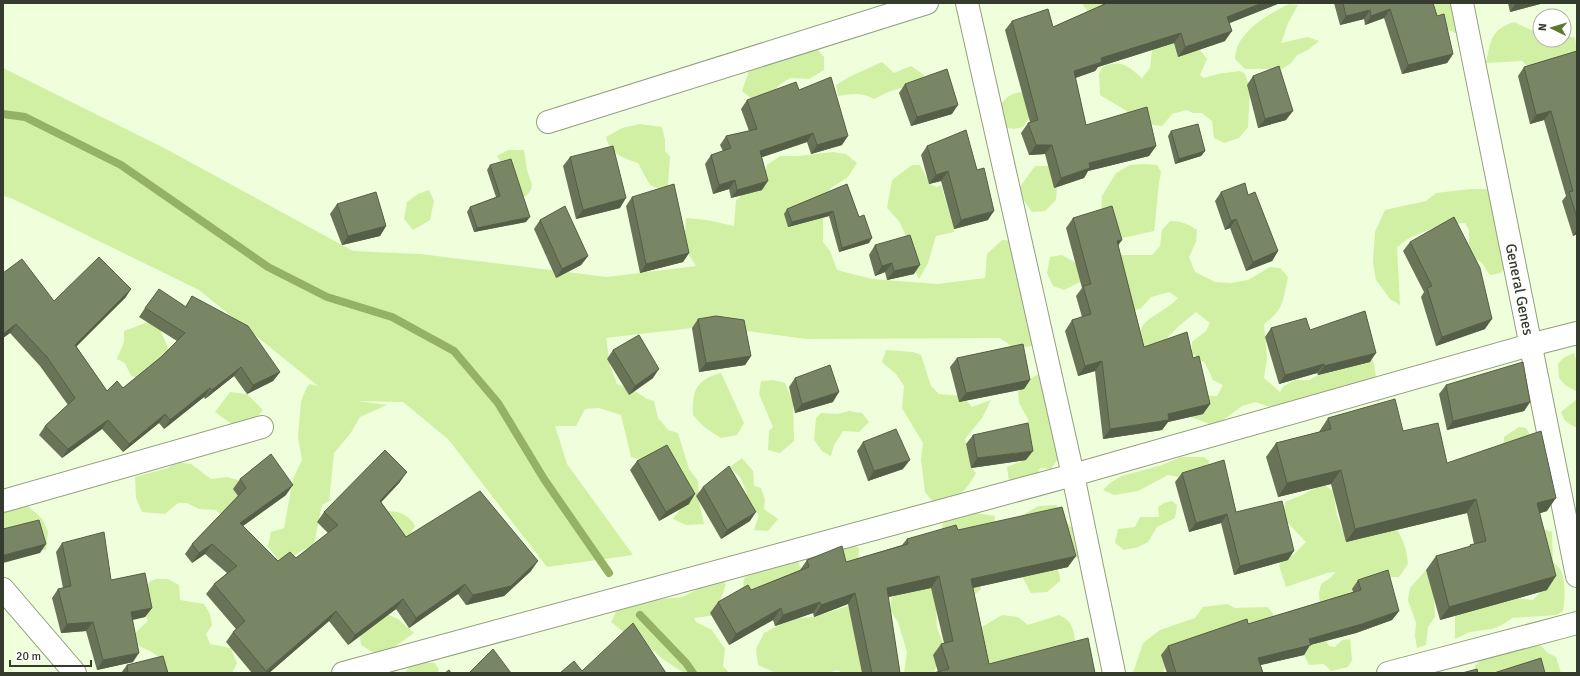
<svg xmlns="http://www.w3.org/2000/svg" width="1580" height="676" viewBox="0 0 1580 676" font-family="Signika,sans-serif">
<rect width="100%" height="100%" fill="#effedb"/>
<g fill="#d1f0a4">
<polygon points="1083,3 1115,3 1089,13 1083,5"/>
<polygon points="1431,3 1454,3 1458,34 1446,29 1433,9"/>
<path d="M1289 4 1298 5 1288 23 1281 43 1308 37 1319 41 1308 50 1297 55 1291 63 1282 69H1245L1235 59C1236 32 1267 15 1289 4Z"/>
<path d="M1514 22 1531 30 1540 31V40H1564V35L1575 38 1577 51 1571 58 1529 68 1522 61 1486 63C1491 41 1490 30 1514 22Z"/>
<path d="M1172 36 1196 45 1207 59 1200 75 1204 78 1218 74 1240 71 1245 74 1250 88 1248 127 1239 138 1224 143 1214 138 1212 121 1202 113H1193L1186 110 1172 114 1162 126 1142 123 1125 110 1100 95 1099 74 1102 67C1122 59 1127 66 1142 78L1150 68 1152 50 1157 43Z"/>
<polygon points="814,45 824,57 824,70 809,79 790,78 778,86 770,101 757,103 742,91 750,68"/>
<path d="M882 62 894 73 911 66 924 75 920 85 908 90 901 88 888 92 874 99C860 92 853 94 838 96L836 85 849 77Z"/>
<polygon points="3,68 166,149 353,251 420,254 607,277 696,266 684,247 686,218 707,220 734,226 736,201 765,171 767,165 780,156 798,156 833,152 846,154 857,163 848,177 834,186 819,199 823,217 823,242 830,251 837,270 872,279 937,284 985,278 987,254 1002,240 1020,241 1037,345 1015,349 1000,338 806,339 709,326 606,338 610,365 617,384 635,391 647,399 654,401 658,418 668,430 678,433 689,469 698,481 699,501 704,524 686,525 673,519 687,500 647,461 631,457 621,415 599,408 585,409 576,426 555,426 567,464 633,555 547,567 448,439 403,402 359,401 387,405 360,417 350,434 334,453 329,501 322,505 314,544 281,563 268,547 271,532 284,528 293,479 302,460 298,437 301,401 307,387 310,384 318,386 199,290 13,199 3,196"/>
<path d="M1022 92 1032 113 1023 127 1013 129 1004 127 999 107C1006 97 1010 94 1022 92Z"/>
<path d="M640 124 662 127 665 140V151L670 156 668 185 661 190 650 185 638 163C622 157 611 155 606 137L622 128Z"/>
<polygon points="508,150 524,150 527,170 532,185 531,190 526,196 518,197 505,168 497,156"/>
<path d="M1146 164 1157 165 1161 172C1157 191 1157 211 1154 231L1118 239 1101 217 1102 196 1116 173 1130 165Z"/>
<polygon points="912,165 920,165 930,184 937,187 941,185 954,229 954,232 936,236 928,263 919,279 908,256 906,236 899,221 887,208 892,180"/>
<polygon points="1035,166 1048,166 1058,172 1056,200 1045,211 1032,212 1017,191"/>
<polygon points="1470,189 1495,189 1512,254 1501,273 1490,275 1482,263 1474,258 1469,246 1469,230 1465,223 1441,225 1409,238 1397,247 1400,305 1390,299 1376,280 1373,263 1375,232 1385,210 1426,201 1436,193"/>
<polygon points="429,190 434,201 430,220 413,230 404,219 407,202 418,194"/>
<path d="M1170 221C1181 221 1188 224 1197 230L1196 242 1189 257 1195 272 1215 282 1231 283 1248 280 1270 267 1280 268 1288 277C1283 300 1284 310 1264 324L1267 358 1264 378 1280 392 1284 386 1295 380H1309L1318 375 1327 366 1361 360H1373L1376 376 1369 386 1332 396 1317 394 1297 406 1273 408 1256 402 1242 406 1215 426 1191 417 1198 395 1217 396 1223 385 1213 380 1205 363 1192 354V342L1206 331 1210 323 1196 312 1180 325 1162 343 1154 358 1140 343C1141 339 1140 331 1142 327 1147 317 1169 309 1178 298L1169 292 1151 297 1141 308 1124 315 1095 278 1080 282 1064 290 1053 286 1047 273 1050 257 1062 255 1076 263 1107 264 1121 255H1152L1160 246 1162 230Z"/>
<polygon points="148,322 160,329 170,353 145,379 131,376 125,363 117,359 124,342 124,331"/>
<path d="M886 350 913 352 921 355 931 386 939 394 962 396 972 407 991 400 982 418 965 439 971 467 976 473C963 496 958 497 933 502L925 492 921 460 923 443 902 408 904 386 896 374 882 362Z"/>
<polygon points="1574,353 1577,363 1577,395 1576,391 1565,385 1559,378 1558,364 1563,358"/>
<path d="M721 373 744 423 737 435 721 438 704 427 693 415C692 390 696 380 721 373Z"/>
<polygon points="1039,374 1062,453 1051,469 1040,468 1034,482 1009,482 1007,467 1022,461 1029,430 1028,419 1019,403 1018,390 1027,380"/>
<polygon points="773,380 785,383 793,402 794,441 780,453 768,450 769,431 773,427 759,394 761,381"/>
<polygon points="230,392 247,394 263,410 251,423 233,425 215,412"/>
<path d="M1577 399V428L1576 427C1568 424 1564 421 1561 412Z"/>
<polygon points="849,411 862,413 869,422 859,432 843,431 834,445 831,456 822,451 814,440 816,418 821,413 837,414"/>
<polygon points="1519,427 1526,428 1530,435 1533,452 1503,454 1504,437"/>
<polygon points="1181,457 1204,457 1210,462 1196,474 1180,477 1168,475 1138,491 1114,495 1103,490 1110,483 1121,476 1162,465"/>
<polygon points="742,458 753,471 754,486 761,488 765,500 764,509 778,519 768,531 754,530 759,514 748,508 744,498 747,493 740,477 730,467"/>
<polygon points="176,462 191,464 211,479 227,477 238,480 246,508 225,519 216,510 199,509 187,503 178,503 165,514 142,512 136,498 135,477 168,468"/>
<path d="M1323 484 1333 491 1337 515 1343 532 1381 529 1397 530C1404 541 1407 551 1408 564L1399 577H1389L1355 588 1350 594 1320 609 1319 593 1321 584 1330 578 1336 572 1327 573 1286 587 1279 565 1283 558 1293 555 1306 542 1283 518 1285 502 1302 495Z"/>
<polygon points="3,501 25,504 37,514 43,520 48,532 46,550 39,550 22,526 13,526 3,529"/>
<polygon points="1172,501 1177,505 1175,518 1157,527 1148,542 1138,547 1124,550 1115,543 1118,529 1135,527 1140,517 1159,517 1158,507 1164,503"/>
<polygon points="1056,505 1066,522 1071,527 1084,530 1080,559 1068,556 1018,518 1038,506"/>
<path d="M389 511C401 512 409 515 415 526L401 550 365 514Z"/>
<polygon points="975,513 995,516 994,523 976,578 981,589 969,599 936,608 937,628 944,645 934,673 904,673 907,652 898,622 890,610 892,596 941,532 943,523 961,515"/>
<path d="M1541 528 1552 532 1553 562C1555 564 1558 566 1560 569 1566 579 1565 600 1563 611L1557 615 1512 618 1502 625 1492 629 1470 632 1455 639V616L1498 601 1516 598 1533 600 1546 586Z"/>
<polygon points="848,542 859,548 858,562 846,565 836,547"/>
<polygon points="797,559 801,568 801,577 774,589 743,590 744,578 761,567 776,567 787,561"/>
<polygon points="1056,566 1060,576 1060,581 1047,592 1031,593 1020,573"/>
<polygon points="1426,570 1433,578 1435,617 1428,627 1426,645 1417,648 1415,636 1416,623 1408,600 1410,588"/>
<polygon points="718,578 726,584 719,604 717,615 694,618 696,622 712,630 725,649 723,666 729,673 684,673 664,660 648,646 631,638 611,622 619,606 642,601 683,597"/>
<path d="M156 579H168L179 585 180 600 204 604 210 614 212 625 206 634 210 644 231 648 237 663 232 673H166C161 655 156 654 139 646L135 633 148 621C143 609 140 582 156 579Z"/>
<polygon points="383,587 389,615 398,619 414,633 394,647 376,654 361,645 360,636"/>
<polygon points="854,604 855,636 859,656 882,673 843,673 837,670 828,673 776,673 758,665 756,649 764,633 783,623 797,618 814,617"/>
<polygon points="1227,604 1235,608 1268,607 1273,614 1273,619 1167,661 1163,673 1133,673 1143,643 1160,630 1195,618 1203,607"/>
<path d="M1002 615 1018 617 1028 625 1059 615C1071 620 1074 628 1075 641L1082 644 990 673 980 628Z"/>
<polygon points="1350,639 1352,660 1348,667 1331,671 1324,664 1309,665 1304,655 1308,646 1326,641 1329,646 1335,647 1342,640"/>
<polygon points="1540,645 1548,653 1556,657 1561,673 1476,673 1475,665 1486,657 1499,656 1511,649"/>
<polygon points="412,663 435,663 439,670 437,673 405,673"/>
</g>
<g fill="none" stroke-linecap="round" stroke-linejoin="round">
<g stroke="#94b166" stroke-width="8">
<polyline points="3,114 25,117 121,165 268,267 327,297 392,317 454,351 498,403 544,479 609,573"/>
<polyline points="640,615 686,663 693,673"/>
</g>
<g stroke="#919f7e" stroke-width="24">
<g id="minor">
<polyline points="967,3 1073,475 1114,673"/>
<path id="s1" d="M1462 3 1577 576"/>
<polyline points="548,122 927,3"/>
<polyline points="3,501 262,427"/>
<polyline points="3,589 75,673"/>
<polyline points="343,673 1073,475 1530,345 1577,333"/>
<polyline points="1388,673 1577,623"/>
</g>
</g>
<use href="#minor" stroke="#fff" stroke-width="22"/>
</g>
<g fill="#687358">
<polygon points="1104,3 1280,3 1229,23 1225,41 1178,57 1174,43 1098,67 1095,71 1075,78 1086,125 1156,146 1149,156 1088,171 1084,178 1054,188 1045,154 1029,155 1021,133 1028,123 1030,122 1005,30 1012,21 1053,27 1102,5"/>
<polygon points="1334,3 1433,3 1437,16 1453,54 1447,63 1402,74 1384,18 1365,25 1364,19 1340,25"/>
<polygon points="1508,3 1544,3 1510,12"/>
<polygon points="1577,51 1577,234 1573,236 1562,201 1566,196 1544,120 1530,124 1518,76 1524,67"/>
<polygon points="1253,76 1286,120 1258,128 1247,85"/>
<polygon points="905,84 952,114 911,126 899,93"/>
<polygon points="799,90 842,145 811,154 807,142 762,157 762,190 731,198 729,189 713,194 705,164 711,155 723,151 720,145 726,136 749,131 741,109 747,100"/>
<polygon points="1171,131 1205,151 1201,156 1175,164 1168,136"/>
<polygon points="927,146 988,220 954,229 941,181 929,184 921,155"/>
<polygon points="570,157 620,208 576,219 563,166"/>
<polygon points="490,165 526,222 474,232 467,212 470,207 496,197 487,170"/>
<polygon points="847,184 859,217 869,243 839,252 829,216 788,227 784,214 787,209"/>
<polygon points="1221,192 1278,251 1272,261 1246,271 1230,228 1225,230 1215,201"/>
<polygon points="632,197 689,253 683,262 640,273 626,206"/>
<polygon points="337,204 386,226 380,236 342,245 330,214"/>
<polygon points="1073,218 1118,245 1144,347 1193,358 1210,404 1203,414 1168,422 1162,430 1103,439 1095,371 1078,376 1065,331 1072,320 1082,317 1076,296 1082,288 1066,228"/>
<polygon points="540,220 588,256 581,265 556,278 534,229"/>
<polygon points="1410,242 1485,329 1436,346 1421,297 1424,292 1403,251"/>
<polygon points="875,245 914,274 887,280 885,272 875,276 869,255"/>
<polygon points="3,273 54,301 131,289 125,298 76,346 107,391 123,388 161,357 177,341 139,317 145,308 185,307 192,296 280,372 273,381 247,394 234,376 205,399 204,397 164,429 159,423 123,452 102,429 62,458 39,435 45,426 68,405 40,366 10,333 3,338"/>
<polygon points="698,319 751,356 745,365 699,372 692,328"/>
<polygon points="1271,328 1310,330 1370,362 1318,375 1317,373 1279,384 1265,337"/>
<polygon points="613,350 653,378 629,395 607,359"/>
<polygon points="957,358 1030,380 1024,389 959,402 950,367"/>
<polygon points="795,378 833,402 795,413 789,387"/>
<polygon points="1446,385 1530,402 1524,411 1447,430 1439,394"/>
<polygon points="1328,418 1403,431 1447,463 1547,511 1540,513 1547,590 1440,620 1426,570 1436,556 1469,547 1470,545 1474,544 1467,513 1346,542 1331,484 1278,497 1266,457 1276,443 1319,432"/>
<polygon points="973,435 1026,460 971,468 966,444"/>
<polygon points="863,442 903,469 868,481 857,451"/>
<polygon points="637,461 689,504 659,521 630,470"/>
<polygon points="1182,473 1236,512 1288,560 1234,575 1221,523 1189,532 1175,482"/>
<polygon points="240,479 286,495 243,526 278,561 296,558 328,533 317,522 324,512 400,482 381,502 406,537 531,571 504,596 466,605 458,594 409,628 396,609 348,645 329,621 269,673 252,673 226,642 233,632 236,629 206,594 214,584 227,573 205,554 192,563 185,554 192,544 238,496 233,489"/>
<polygon points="703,487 750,521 721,539 696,496"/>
<polygon points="958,530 1068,567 973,588 989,664 1095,673 938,672 933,655 941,644 944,643 931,588 888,597 900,673 862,673 848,604 814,617 813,613 775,626 773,620 729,645 710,613 718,602 751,590 800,570 807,560 846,562 902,545 907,539"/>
<polygon points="62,543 111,580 152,608 145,617 133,620 133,662 97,670 86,631 61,633 52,598 58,589 63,588 56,552"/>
<polygon points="1358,580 1399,611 1392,620 1356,633 1310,645 1304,655 1260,665 1263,673 1167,673 1161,655 1168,646 1248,624 1353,592 1352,589"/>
<polygon points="127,665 168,673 121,673"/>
</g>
<g fill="#555e47">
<polygon points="1262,3 1280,3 1220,27 1227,17"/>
<polygon points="1516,3 1544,3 1510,12"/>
<polygon points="1390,9 1384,18 1365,25 1371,16"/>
<polygon points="1370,10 1364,19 1340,25 1346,16"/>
<polygon points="1232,31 1225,41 1178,57 1185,47"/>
<polygon points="1181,33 1174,43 1098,67 1095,71 1067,81 1074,71 1101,58"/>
<polygon points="1453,54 1447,63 1402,74 1408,65"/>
<polygon points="958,105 952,114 911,126 917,117"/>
<polygon points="1293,111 1286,120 1258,128 1265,119"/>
<polygon points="1551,111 1544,120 1530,124 1536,115"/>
<polygon points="813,133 807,142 754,160 760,151"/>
<polygon points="848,136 842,145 811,154 817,145"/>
<polygon points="1036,145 1052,145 1045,154 1029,155"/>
<polygon points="1156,146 1149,156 1088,171 1084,178 1054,188 1061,178 1089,163"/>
<polygon points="1205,151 1201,156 1175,164 1179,159"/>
<polygon points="948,171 941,181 929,184 936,175"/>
<polygon points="735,180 729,189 713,194 719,185"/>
<polygon points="768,181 762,190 731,198 737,190"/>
<polygon points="626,198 620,208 576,219 583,210"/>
<polygon points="833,211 829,216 788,227 792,222"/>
<polygon points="994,211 988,220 954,229 961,220"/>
<polygon points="530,217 526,222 474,232 477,228"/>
<polygon points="1236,219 1230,228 1225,230 1231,221"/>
<polygon points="386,226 380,236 342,245 348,236"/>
<polygon points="1577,230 1577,234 1573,236"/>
<polygon points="872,238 869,243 839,252 842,248"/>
<polygon points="1122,240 1115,250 1117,241"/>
<polygon points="1278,251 1272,261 1246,271 1253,262"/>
<polygon points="689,253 683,262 640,273 646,264"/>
<polygon points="588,256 581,265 556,278 562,269"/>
<polygon points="892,263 885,272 875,276 882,266"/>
<polygon points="920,265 914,274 887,280 894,271"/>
<polygon points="131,289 125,298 69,354 75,345"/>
<polygon points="1492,319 1485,329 1436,346 1442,337"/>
<polygon points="16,324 10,333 3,338 3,334"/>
<polygon points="1376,353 1370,362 1318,375 1324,366"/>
<polygon points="751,356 745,365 699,372 706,363"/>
<polygon points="1102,361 1095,371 1078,376 1085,366"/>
<polygon points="1324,364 1317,373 1279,384 1285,375"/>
<polygon points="241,367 234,376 205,399 212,390"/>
<polygon points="659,369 653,378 629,395 635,386"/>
<polygon points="280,372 273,381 247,394 253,385"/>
<polygon points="1030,380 1024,389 959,402 966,393"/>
<polygon points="210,388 204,397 164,429 170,420"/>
<polygon points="839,392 833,402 795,413 802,404"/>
<polygon points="1530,402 1524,411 1447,430 1453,421"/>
<polygon points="1210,404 1203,414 1168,422 1162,430 1103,439 1110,429 1168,414"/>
<polygon points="165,414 159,423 123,452 129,444"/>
<polygon points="108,420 102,429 62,458 68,449"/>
<polygon points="1033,451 1026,460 971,468 977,458"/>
<polygon points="910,460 903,469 868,481 874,471"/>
<polygon points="1341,470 1331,484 1278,497 1287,483"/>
<polygon points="407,472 400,482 373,511 380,501"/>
<polygon points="293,485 286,495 233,533 240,523"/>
<polygon points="695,494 689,504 659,521 666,512"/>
<polygon points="1556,498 1547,511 1528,517 1537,503"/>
<polygon points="1476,499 1467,513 1346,542 1355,529"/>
<polygon points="756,512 750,521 721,539 727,530"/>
<polygon points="1227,514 1221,523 1189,532 1196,523"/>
<polygon points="46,544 40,553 3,563 3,556 4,555"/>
<polygon points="212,544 205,554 192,563 199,553"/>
<polygon points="1294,551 1288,560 1234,575 1240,566"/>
<polygon points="1076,556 1068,567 963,590 971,579"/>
<polygon points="538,561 531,571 504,596 466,605 473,595"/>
<polygon points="939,576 931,588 879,599 887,588"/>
<polygon points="1556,576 1547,590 1440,620 1449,607"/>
<polygon points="465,584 458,594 409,628 416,618"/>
<polygon points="855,593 848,604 814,617 821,605"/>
<polygon points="403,599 396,609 348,645 355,635"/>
<polygon points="820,602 813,613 775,626 783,615"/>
<polygon points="152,608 145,617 125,621 131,612"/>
<polygon points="781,608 773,620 729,645 736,634"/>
<polygon points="336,611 329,621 269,673 265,673"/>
<polygon points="1399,611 1392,620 1356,633 1310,645 1304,655 1252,667 1258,658 1309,639"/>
<polygon points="93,622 86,631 61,633 67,624"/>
<polygon points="139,653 133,662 97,670 103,660"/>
</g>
<g fill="#798666" stroke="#555e47">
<polygon points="1105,3 1262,3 1227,17 1232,31 1185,47 1181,33 1101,58 1102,62 1074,71 1086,125 1147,107 1156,146 1089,163 1090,168 1061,178 1052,145 1036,145 1028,123 1038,120 1012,21 1048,9 1053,27 1105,4"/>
<polygon points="1343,3 1433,3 1437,16 1444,14 1453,54 1408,65 1390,9 1371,16 1370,10 1346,16"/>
<polygon points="1577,51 1577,218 1569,192 1573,191 1551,111 1536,115 1524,67"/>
<polygon points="1279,66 1293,111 1265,119 1253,76"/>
<polygon points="947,69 958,105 917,117 905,84"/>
<polygon points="831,77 848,136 817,145 813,133 760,151 768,181 737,190 735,180 719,185 711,155 731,148 726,136 757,129 747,100 796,82 799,90"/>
<polygon points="1198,124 1205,151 1179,159 1171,131"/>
<polygon points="966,130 977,170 984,168 994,211 961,220 948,171 936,175 927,146"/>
<polygon points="613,146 626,198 583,210 570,157"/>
<polygon points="511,159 530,217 477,228 470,207 500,196 490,165"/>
<polygon points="1245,183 1248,195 1255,192 1278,251 1253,262 1236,219 1231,221 1221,192"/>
<polygon points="674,184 689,253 646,264 632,197"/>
<polygon points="847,184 859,217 864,215 872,238 842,248 833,211 792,222 787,209"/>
<polygon points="376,192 386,226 348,236 337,204"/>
<polygon points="565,206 588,256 562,269 540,220"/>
<polygon points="1112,206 1122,240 1117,241 1144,347 1187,332 1193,358 1199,356 1210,404 1168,414 1169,420 1110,429 1102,361 1085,366 1072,320 1091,314 1083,286 1091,284 1073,218"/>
<polygon points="1454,217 1480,268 1492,319 1442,337 1427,288 1432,286 1410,242"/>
<polygon points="910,235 920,265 894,271 892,263 882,266 875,245"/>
<polygon points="99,257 131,289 75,345 107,391 117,381 123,388 161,357 185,333 145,308 159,289 186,307 192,296 248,326 280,372 253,385 241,367 212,390 210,388 170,420 165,414 129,444 108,420 68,449 45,426 75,398 47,357 16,324 3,334 3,273 22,259 54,301"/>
<polygon points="1365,311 1376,353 1324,366 1324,364 1285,375 1271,328 1306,318 1310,330"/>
<polygon points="716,316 744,320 751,356 706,363 698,319"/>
<polygon points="639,335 659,369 635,386 613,350"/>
<polygon points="1023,344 1030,380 966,393 957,358"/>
<polygon points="1523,362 1530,402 1453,421 1446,385"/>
<polygon points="830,365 839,392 802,404 795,378"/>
<polygon points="1395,399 1403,431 1438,423 1447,463 1541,431 1556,498 1537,503 1556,576 1449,607 1436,556 1471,546 1470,545 1486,541 1476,499 1355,529 1341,470 1287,483 1276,443 1331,429 1328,418"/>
<polygon points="1028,423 1033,451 977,458 973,435"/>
<polygon points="896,429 910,460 874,471 863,442"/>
<polygon points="667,445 695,494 666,512 637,461"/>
<polygon points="385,450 407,472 380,501 406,537 480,491 538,561 511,586 473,595 465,584 416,618 403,599 355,635 336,611 266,671 233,632 245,621 214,584 237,566 212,544 199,553 192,544 246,488 240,479 271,454 293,485 240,523 278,561 290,552 296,558 338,525 324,512"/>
<polygon points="1224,460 1236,512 1282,501 1294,551 1240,566 1227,514 1196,523 1182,473"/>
<polygon points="729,466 756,512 727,530 703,487"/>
<polygon points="1062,507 1076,556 971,579 989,664 1088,638 1095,673 933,673 949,669 941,644 953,641 939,576 887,588 900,673 872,673 855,593 821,605 820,602 783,615 781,608 736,634 718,602 748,585 751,590 809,567 807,560 842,546 846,562 908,544 907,539 956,525 958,530"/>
<polygon points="39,520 46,544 4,555 3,554 3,529"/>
<polygon points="104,532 111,580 145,573 152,608 131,612 139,653 103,660 93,622 67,624 58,589 71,586 62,543"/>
<polygon points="1388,570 1399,611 1362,624 1309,639 1311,645 1258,658 1263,673 1176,673 1168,646 1247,619 1248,624 1361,590 1358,580"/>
<polygon points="633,623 666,673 560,673 574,661 582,671"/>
<polygon points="493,649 511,673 469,673"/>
<polygon points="163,656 168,673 128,673 127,665"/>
<polygon points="1541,658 1545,673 1494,673"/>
<polygon points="1477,669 1478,673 1462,673"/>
<polygon points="449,670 451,673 445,673"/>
</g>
<g text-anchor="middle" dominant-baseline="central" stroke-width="4" stroke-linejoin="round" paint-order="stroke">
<g font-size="15" fill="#353b2d" stroke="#fff">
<text stroke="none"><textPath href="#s1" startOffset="292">General Genes</textPath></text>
</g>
</g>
<rect width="1580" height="676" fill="none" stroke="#353b2d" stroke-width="8"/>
<g transform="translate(1552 28) rotate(275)"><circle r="19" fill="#ffffff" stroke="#aeb1ab"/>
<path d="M0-3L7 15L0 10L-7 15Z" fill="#5e792c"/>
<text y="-6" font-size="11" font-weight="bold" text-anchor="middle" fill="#353b2d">N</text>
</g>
<path d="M10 660v6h81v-6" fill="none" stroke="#353b2d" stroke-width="2"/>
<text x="16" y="660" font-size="12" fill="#353b2d" stroke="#ffffff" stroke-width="3" paint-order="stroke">20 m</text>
</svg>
